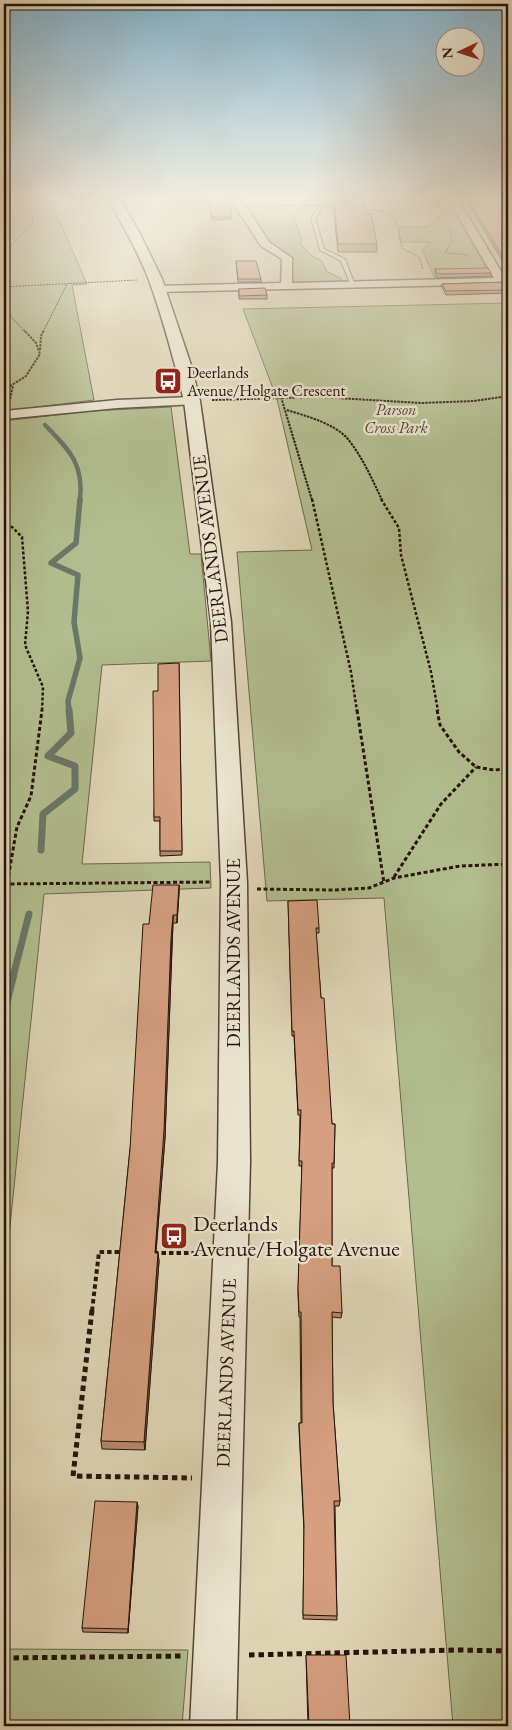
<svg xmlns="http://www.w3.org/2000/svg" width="512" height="1730" viewBox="0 0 512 1730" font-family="'EB Garamond',serif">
<rect width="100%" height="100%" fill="#e0d7b7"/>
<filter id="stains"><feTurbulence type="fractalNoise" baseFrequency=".004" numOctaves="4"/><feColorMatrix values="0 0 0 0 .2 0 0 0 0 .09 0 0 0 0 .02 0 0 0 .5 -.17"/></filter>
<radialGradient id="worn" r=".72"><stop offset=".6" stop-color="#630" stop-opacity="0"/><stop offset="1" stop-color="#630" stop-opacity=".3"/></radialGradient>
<g fill="#b2be8f" stroke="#6c684c">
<polygon points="4,197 49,197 87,284 72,285 94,400 4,411"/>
<polygon points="452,197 491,263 484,264 494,281 436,281 422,250 431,242 400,242 398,227 428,227 442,213 434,198"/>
<polygon points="330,203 336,208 306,206 294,216 302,240 300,244 312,256 322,261 327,272 341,278 342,282 292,284 292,259 269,242 244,210 246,207 253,205"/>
<polygon points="508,303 508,1726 453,1726 384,898 267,901 237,552 312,550 277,399 243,309"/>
<polygon points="171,407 190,554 201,554 211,661 102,665 82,864 210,862 211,888 44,894 4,1285 4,421 92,411"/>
<polygon points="4,1649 188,1650 182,1726 4,1726"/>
</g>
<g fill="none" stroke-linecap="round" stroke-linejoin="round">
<path stroke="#697769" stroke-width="4.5" d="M45 425C69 450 84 463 80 500"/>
<polyline stroke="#697769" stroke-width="5.5" points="69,711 68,701 80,658 74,622 78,575 51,563 76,543 80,499"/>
<g stroke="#697769" stroke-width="7">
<polyline points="41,850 43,814 75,789 75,766 48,756 71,733 69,710"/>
<polyline points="13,977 29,914"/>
</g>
<polyline stroke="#697769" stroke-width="8" points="4,1012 13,976"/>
<g stroke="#544435" stroke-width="2">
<g id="service">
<polygon points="190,197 194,197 197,201 219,203 217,204 196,203"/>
<polygon points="344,197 349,197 342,203 338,203 338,201"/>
<polygon points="317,210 321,211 315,218 324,249 345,259 355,285 350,284 341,261 320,250 311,218"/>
</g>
</g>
<g stroke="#544435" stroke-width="3">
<g id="minor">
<polygon points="447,197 461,197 458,199 505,278 508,278 508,284 159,292 154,289 159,286 281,283 282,259 261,246 235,206 214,205 212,203 217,200 335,198 347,201 351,206 346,209 335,204 245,205 269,242 292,258 292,283 494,278"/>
<polygon points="192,397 198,401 197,404 117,408 4,419 4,411 117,400"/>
</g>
</g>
<g stroke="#544435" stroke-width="3">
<path id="tertiary" d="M107 197H119L140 234 162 279 191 365 200 401 231 622 247 882 250 1162 236 1726H190L218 1162 221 882 211 622 184 401C174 360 163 319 149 280 138 251 122 224 107 197Z"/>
</g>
<g stroke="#26130a" stroke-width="1" stroke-dasharray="2 1" stroke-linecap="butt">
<path d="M361 209C398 211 396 216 402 248L419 257 423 269"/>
<polyline points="450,228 452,241 445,253 468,255"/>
<polyline points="4,253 32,225 33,218 23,197"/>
<polyline points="4,287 137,280"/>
<polyline points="4,309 25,332"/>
<polyline points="43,332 67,284"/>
</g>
<g stroke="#26130a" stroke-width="2" stroke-dasharray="2.5 1" stroke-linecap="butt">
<polyline points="40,350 41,336 44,330"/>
<polyline points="4,390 26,376 40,354 36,343 24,330"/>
<polyline points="281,397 312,500"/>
<polyline points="10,399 13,386"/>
<polyline points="212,400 320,397 421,403 474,401 508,396"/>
<path d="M287 410C306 416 333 423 347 438 362 456 372 479 382 500"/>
</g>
<g stroke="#26130a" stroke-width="2.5" stroke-dasharray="3 2" stroke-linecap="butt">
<polyline points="312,499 351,672 357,711"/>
<polyline points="381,499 399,528 401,555 431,672 438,711"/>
<polyline points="4,519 22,537 28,611 25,645 43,687 42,711"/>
</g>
<g stroke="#26130a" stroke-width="3" stroke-dasharray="4 2.5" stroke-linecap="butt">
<polyline points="357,710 384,883"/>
<polyline points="437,710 440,725 459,752 476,767 494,770 508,769"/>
<polyline points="394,877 441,804 476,767"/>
<polyline points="4,884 211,882"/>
<polyline points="4,888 7,884 17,827 31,796 42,710"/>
<polyline points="257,889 333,890 369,888 394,878 460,866 508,864"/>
</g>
<g stroke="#26130a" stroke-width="4" stroke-dasharray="4.5 3" stroke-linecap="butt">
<polyline points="154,1253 203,1253"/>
<polyline points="92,1311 99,1252 123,1252"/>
</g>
<g stroke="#26130a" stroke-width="5" stroke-dasharray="5.5 4" stroke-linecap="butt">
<polyline points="92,1310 73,1476 192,1478"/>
<polyline points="249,1655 458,1650 508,1651"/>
<polyline points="4,1658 183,1656"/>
</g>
<use href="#service" fill="#ebe5d0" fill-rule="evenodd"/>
<use href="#minor" fill="#ebe5d0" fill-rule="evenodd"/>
<use href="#tertiary" fill="#ebe5d0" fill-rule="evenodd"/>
</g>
<g fill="#b7896e" stroke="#26130a">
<polygon points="349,197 363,197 366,214 377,244 377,252 338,252 333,206 334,199 345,204 350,201 349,200"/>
<polygon points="464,197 508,197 508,276 506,276 503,271 503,267 506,267"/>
<polygon points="209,203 232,217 232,219 212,220"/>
<polygon points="236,261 261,279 261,282 238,282"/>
<polygon points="435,269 491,273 491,276 437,278 435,272"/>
<polygon points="508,282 508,293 446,295 442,287 442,284"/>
<polygon points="239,289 267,295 267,299 239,299"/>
<polygon points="179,663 182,855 160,856 160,821 154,821 154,817 158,691"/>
<polygon points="179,885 179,893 177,923 173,923 172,947 165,1138 156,1253 158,1253 159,1261 145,1450 102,1449 101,1441 130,1149"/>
<polygon points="288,901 319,928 319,933 316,933 321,998 332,1124 335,1124 334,1168 332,1168 332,1266 342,1313 341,1318 332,1317 333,1403 340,1501 339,1506 335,1506 337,1620 303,1619 304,1531 299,1428 299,1423 301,1423 300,1317 299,1317 298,1293 302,1166 299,1166 300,1115 298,1115 294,1036 292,1036"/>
<polygon points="138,1506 128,1633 83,1632 82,1628"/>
<polygon points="306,1655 350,1726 308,1726"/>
</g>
<g fill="#956f5a" stroke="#26130a">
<polygon points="208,197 229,197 229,198 208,200"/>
<polygon points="179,885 179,893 177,923 177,915"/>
<polygon points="173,915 173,923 172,947 165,1138 155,1261 155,1253"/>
<polygon points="158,1253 159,1261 145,1450 144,1442"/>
<polygon points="137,1502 138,1506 128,1633 128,1629"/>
</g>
<g fill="#d59f80" stroke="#26130a">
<polygon points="352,197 363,197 366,214 371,214 377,244 338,244 334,199 345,204 353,199"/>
<polygon points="466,197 508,197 508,265"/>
<polygon points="209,203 230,205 232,217 212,217"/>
<polygon points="236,261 256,261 261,279 238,279"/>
<polygon points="508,266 508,273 506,272 503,267"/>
<polygon points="488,268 491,273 438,274 435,269"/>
<polygon points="508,282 508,290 446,291 442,284"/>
<polygon points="265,288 267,295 239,296 239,289"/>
<polygon points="179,663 182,851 160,851 160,817 154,817 153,691 158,691 158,664"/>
<polygon points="153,885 179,885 177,915 173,915 171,939 164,1130 155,1253 158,1253 144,1442 101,1441 130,1149 143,924 149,924"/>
<polygon points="317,900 319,928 316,928 321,998 324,998 332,1124 335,1124 334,1163 332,1163 332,1266 340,1266 342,1313 332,1312 333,1403 340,1501 334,1501 337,1616 303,1615 304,1526 299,1423 302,1423 301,1312 299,1312 298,1288 302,1161 299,1161 301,1110 298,1110 294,1031 292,1031 288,901"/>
<polygon points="95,1501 137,1502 128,1629 82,1628"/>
<polygon points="306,1655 346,1655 350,1726 309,1726"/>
</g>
<linearGradient id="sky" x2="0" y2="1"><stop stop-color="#87b6cf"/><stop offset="0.45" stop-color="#f1eddf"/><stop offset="1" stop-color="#f1eddf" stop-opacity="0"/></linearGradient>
<rect width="512" height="439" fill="url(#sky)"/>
<defs>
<g id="bus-square" transform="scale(1.4375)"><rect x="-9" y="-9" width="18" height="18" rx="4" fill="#8f2418" stroke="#ebe5d0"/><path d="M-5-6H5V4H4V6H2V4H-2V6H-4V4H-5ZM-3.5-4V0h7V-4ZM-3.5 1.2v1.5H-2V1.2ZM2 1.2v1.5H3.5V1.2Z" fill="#fff"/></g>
</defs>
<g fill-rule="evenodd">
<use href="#bus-square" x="168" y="381"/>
<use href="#bus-square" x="174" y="1236"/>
</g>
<g text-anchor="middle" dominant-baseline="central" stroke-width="5" stroke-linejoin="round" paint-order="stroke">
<g font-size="16" fill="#26130a" stroke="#ebe5d0" text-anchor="start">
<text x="187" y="372">Deerlands<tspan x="187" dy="18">Avenue/Holgate Crescent</tspan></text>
</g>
<g font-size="16" font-style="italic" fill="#504632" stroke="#ebe5d0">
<text x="396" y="409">Parson<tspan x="396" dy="18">Cross Park</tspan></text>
</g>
<g font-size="19" fill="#26130a" stroke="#ebe5d0">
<text transform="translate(210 549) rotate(-97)">DEERLANDS AVENUE</text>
<text transform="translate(233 953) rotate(-90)">DEERLANDS AVENUE</text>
<text transform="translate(226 1373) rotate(-88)">DEERLANDS AVENUE</text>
</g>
<g font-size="22" fill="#26130a" stroke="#ebe5d0" text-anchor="start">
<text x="193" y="1223">Deerlands<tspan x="193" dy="25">Avenue/Holgate Avenue</tspan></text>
</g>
</g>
<rect width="512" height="1730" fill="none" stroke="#e0d7b7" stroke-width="20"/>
<rect x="5" y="5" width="502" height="1720" fill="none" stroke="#26130a" stroke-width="2.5"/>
<rect x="10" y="10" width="492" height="1710" fill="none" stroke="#26130a"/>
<g transform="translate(460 52) rotate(266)"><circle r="24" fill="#ebe5d0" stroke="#9c9181"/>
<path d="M0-4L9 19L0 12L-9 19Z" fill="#8f2418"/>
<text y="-8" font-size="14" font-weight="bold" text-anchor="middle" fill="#26130a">N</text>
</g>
<rect width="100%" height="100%" filter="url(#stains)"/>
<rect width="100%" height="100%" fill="url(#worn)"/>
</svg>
